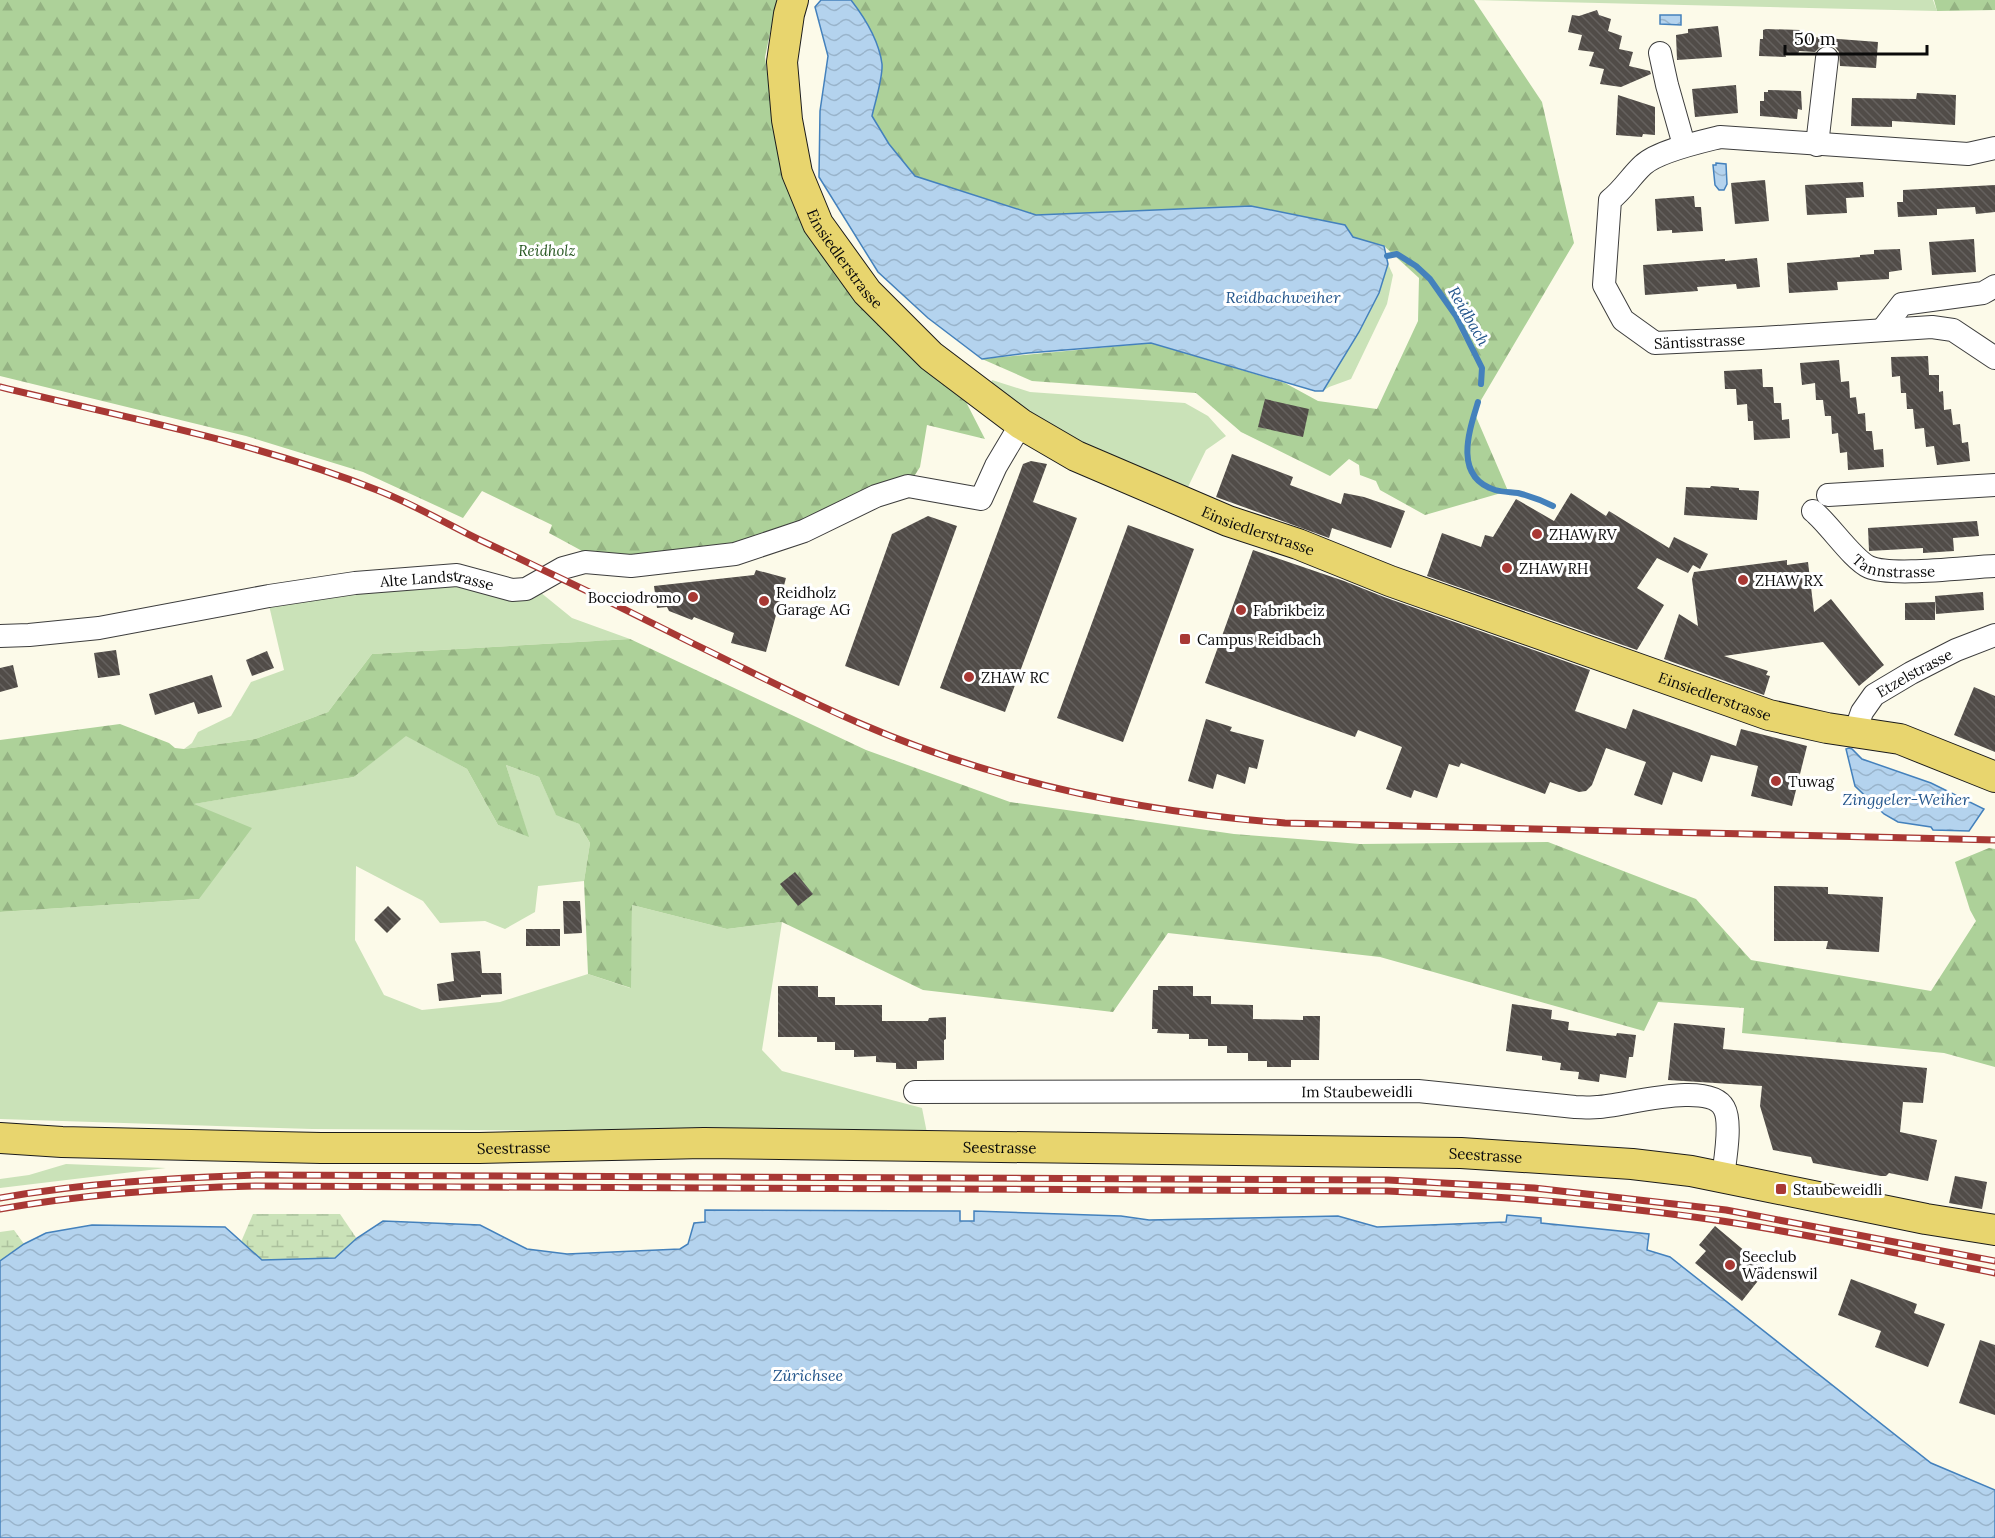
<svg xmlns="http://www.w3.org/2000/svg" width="1995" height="1538" viewBox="0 0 1995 1538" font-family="Lora,serif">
<defs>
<pattern id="forest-firs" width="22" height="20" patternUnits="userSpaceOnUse" patternTransform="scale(1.5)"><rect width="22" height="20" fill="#add199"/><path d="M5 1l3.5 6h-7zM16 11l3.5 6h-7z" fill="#94b282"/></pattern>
<pattern id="wetland-marsh" width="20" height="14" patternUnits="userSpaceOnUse" patternTransform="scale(1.5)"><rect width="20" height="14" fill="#cae2b8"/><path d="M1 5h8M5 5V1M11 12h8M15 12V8" fill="none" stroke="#acc19d"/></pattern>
<pattern id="water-waves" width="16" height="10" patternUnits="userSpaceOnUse" patternTransform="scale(1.5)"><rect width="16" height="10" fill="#b4d3ee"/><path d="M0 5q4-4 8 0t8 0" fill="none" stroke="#99b4cb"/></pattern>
<pattern id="building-back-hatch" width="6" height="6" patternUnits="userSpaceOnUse" patternTransform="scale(1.5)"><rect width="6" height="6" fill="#514c48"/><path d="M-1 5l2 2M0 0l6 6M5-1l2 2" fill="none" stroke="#65615e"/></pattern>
</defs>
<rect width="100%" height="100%" fill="#fcfae9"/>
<g fill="#cae2b8">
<polygon points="1474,0 1933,0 1937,11"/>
<polygon points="1388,264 1393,275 1387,304 1351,379 1329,387 1323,391"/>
<polygon points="992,380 1030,392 1185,403 1208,416 1226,436 1206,450 1187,489 1081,444 1008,398 991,384"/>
<polygon points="450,584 540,592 572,618 630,639 372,654 328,712 255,739 184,749 192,743 198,732 231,716 251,682 284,670 268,601"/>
<polygon points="406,735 467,769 498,825 528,836 506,765 539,777 556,814 579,824 590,843 584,881 538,886 535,912 505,929 485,921 440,923 423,901 356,866 355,940 384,995 422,1010 500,1002 588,974 630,988 632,905 727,929 782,922 762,1050 782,1071 922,1108 927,1133 312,1129 0,1119 0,912 199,899 193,804 354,777"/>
<polygon points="66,1164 166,1168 0,1188 0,1179 29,1175"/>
</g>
<g fill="url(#forest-firs)">
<polygon points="0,0 777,0 765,57 777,148 796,211 876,322 963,396 985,439 927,425 920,467 908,486 735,554 628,561 584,552 549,533 552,525 482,491 463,518 363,472 246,436 0,376"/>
<path d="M851 0H1474L1542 102 1574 243 1474 412 1508 491 1425 515 1380 490 1376 481 1360 475 1359 465 1349 459 1330 476 1241 432 1196 393 1032 381 982 359 1151 343 1285 383 1318 401 1377 409 1418 321 1419 278 1384 246 1036 215 915 176 889 144 872 116C875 102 883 78 882 64 879 41 865 18 851 0Z"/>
<polygon points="1934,0 1995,0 1995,10 1937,11"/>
<polygon points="630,639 866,750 1010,802 1234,834 1360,844 1548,842 1696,899 1751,960 1931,991 1976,921 1970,910 1955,862 1989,848 1995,849 1995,1067 1944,1053 1742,1033 1744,1008 1658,1002 1644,1031 1380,957 1168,933 1113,1012 923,990 782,922 727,929 632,905 631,988 588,974 584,881 590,843 579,824 556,815 539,777 506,765 529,837 498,825 467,769 406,736 354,777 194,804 252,828 199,899 0,912 0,740 120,724 169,743 175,748 184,749 255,739 328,712 372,654"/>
</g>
<g fill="url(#wetland-marsh)">
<polygon points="253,1214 340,1214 357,1239 335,1258 261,1260 241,1242"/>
<polygon points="14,1230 24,1244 0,1261 0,1232"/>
</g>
<g fill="url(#water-waves)" stroke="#4481bc" stroke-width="1.5">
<path d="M821 0H851C865 18 879 41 882 64 883 78 875 102 872 116L889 144 915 176 1036 215 1251 206 1345 225 1353 237 1384 246 1388 264 1379 293 1359 332 1323 391H1315L1151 343 1028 353 982 359 928 318 878 272 819 177 820 111 828 56 815 7Z"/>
<polygon points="1660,15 1681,15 1681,25 1660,24"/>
<polygon points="1716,163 1726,164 1727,184 1724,190 1719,190 1715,185 1713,165 1716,165"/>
<polygon points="1849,748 1852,749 1862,759 1931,783 1984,809 1969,831 1933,830 1931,827 1898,822 1884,814 1855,786 1846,749"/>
<polygon points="705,1210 960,1211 960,1221 974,1221 974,1211 1121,1216 1149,1220 1338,1216 1377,1227 1506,1222 1507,1215 1541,1218 1541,1223 1649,1234 1647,1250 1670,1257 1931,1463 1995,1490 1995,1538 0,1538 0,1261 24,1244 46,1233 92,1225 225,1227 262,1260 335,1258 357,1238 383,1221 480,1225 527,1249 567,1254 680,1249 688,1244 694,1223 705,1222"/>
</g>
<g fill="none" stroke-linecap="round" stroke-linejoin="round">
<g stroke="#4481bc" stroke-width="6">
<polyline points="1387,256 1397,254 1416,266 1430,279 1456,316 1482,368 1481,384"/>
<path d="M1478 402C1469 431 1453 477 1495 490 1502 492 1510 492 1518 493 1530 496 1541 500 1553 506"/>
</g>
</g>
<g fill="url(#building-back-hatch)">
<polygon points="1597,10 1599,15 1611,19 1608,31 1622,36 1619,49 1633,52 1629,66 1650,71 1651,74 1621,87 1600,84 1604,69 1589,66 1594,52 1578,50 1582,35 1568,32 1572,15 1579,16"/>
<polygon points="1718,26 1722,57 1677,60 1676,35 1688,33 1688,29"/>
<polygon points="1766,29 1800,30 1799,36 1878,42 1876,68 1840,66 1839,52 1835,47 1828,45 1821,46 1815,52 1799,51 1798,55 1785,54 1786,57 1759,56 1760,39 1763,39 1763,30"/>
<polygon points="1736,85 1738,113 1695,117 1692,89"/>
<polygon points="1768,90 1801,91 1802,110 1798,109 1797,119 1760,116 1760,101 1764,101 1764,92 1768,92"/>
<polygon points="1917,93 1956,95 1955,125 1892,121 1892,127 1851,126 1852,98 1916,99"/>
<polygon points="1618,95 1655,107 1655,135 1643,134 1642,137 1616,135"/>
<polygon points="1765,180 1769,221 1735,224 1731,183"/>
<polygon points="1863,182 1864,197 1846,198 1847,213 1807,215 1805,185"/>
<polygon points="1995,185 1995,212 1976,214 1975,207 1937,209 1937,215 1898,217 1897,202 1903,202 1903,190"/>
<polygon points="1694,196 1695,207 1701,207 1703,231 1672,233 1672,230 1657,231 1655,199"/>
<polygon points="1974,239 1976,272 1932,275 1929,242"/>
<polygon points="1900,249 1902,270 1889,272 1889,279 1837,282 1838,290 1789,293 1787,263 1860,257 1860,255 1874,254 1874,250"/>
<polygon points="1757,258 1760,287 1737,289 1736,284 1697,287 1698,291 1645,295 1643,265 1725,259 1725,261"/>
<polygon points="1928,356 1929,375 1939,375 1939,392 1943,391 1944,410 1951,409 1953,425 1960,424 1962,443 1968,442 1970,461 1937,465 1934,446 1926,447 1924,428 1915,429 1913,409 1907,409 1906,393 1901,393 1900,376 1892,377 1891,357"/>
<polygon points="1839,360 1841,382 1849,381 1850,398 1856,397 1858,414 1865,413 1866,431 1872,431 1874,450 1883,449 1884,467 1848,470 1847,452 1840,453 1838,433 1832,434 1831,416 1825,416 1823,400 1816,400 1815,383 1802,385 1800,363"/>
<polygon points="1762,369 1763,387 1773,387 1774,403 1781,403 1782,420 1789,419 1790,438 1754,440 1753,421 1748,421 1747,404 1737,405 1736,389 1725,389 1724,371"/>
<polygon points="1265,399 1309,409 1303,437 1258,427"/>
<polygon points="1232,454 1293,477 1290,485 1341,504 1344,493 1364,497 1405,511 1391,548 1332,528 1329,538 1216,497"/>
<polygon points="1031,461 1047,464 1033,502 1077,518 1005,712 940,688 1023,464"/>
<polygon points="1711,486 1739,488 1739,490 1759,491 1757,520 1684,515 1686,487 1710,488"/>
<polygon points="1571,493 1606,516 1609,511 1669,548 1674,537 1708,554 1700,569 1693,565 1688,573 1657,558 1637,588 1664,605 1637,650 1427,576 1442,533 1481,547 1485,535 1493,537 1516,499 1554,521"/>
<polygon points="928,516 957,526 899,686 845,666 892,534"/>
<polygon points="1977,521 1979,536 1953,538 1954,551 1923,553 1923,548 1869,551 1868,528"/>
<polygon points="1128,525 1194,549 1123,742 1057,718"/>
<polygon points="1253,550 1344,581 1384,597 1590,670 1575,711 1626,729 1633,709 1736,746 1741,729 1807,746 1792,806 1751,796 1758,766 1711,755 1702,782 1673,772 1662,805 1634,795 1646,762 1606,748 1592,785 1586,791 1579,792 1550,782 1545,794 1461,763 1459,767 1449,764 1437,798 1414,790 1411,798 1386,789 1402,747 1358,730 1355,737 1205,683"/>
<polygon points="1787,560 1787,565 1808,562 1814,612 1831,599 1884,665 1859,686 1823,642 1724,656 1768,671 1766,675 1770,676 1764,695 1664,659 1679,614 1698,626 1692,579 1694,572"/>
<polygon points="756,570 786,578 766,652 731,643 734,633 694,617 692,620 669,611 667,607 657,608 654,586 754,575"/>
<polygon points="1983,592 1984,610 1936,614 1935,596"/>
<polygon points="1935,602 1935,620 1905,620 1905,603"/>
<polygon points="116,650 120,675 98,678 94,653"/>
<polygon points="267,651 274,668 252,676 246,660"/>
<polygon points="13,665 18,687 0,692 0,668"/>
<polygon points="212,675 222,707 198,714 194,702 155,715 149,694"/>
<polygon points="1974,687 1995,696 1995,752 1954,735"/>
<polygon points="1206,719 1232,727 1230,731 1264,740 1257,769 1249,767 1245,784 1217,774 1213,789 1188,781"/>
<polygon points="795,872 813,894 798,906 780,884"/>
<polygon points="1774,886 1828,887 1828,894 1883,897 1879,952 1826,949 1828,941 1774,941"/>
<polygon points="563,901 580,901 582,933 564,934"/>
<polygon points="388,906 401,919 387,933 374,920"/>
<rect x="526" y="929" width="34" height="17"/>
<polygon points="480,951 482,973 501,973 502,994 481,995 481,997 439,1001 437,984 454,981 451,953"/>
<polygon points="778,986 818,986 818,997 835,997 835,1005 882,1005 882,1021 928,1021 929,1018 946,1017 946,1039 944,1040 944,1060 917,1061 917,1069 896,1069 896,1063 876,1062 876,1056 854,1057 854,1050 835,1050 835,1042 817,1042 817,1037 778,1037"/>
<polygon points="1158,986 1193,986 1193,996 1211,996 1211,1004 1253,1005 1253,1019 1303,1020 1303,1016 1320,1016 1319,1060 1291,1060 1291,1067 1267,1067 1267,1061 1248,1061 1248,1053 1227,1053 1227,1046 1208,1046 1208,1039 1189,1039 1189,1034 1157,1033 1158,1029 1152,1029 1153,990 1158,990"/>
<polygon points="1512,1004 1552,1010 1551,1019 1569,1022 1568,1030 1616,1036 1617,1033 1636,1035 1633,1057 1629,1057 1626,1078 1600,1074 1599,1082 1578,1079 1579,1072 1560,1070 1561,1063 1542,1060 1542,1056 1506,1051"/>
<polygon points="1674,1023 1725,1028 1723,1049 1927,1068 1923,1103 1903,1102 1900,1132 1937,1140 1928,1181 1889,1173 1886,1176 1881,1176 1813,1163 1811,1157 1773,1150 1760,1106 1762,1086 1668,1080"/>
<polygon points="1955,1176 1987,1182 1982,1209 1949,1203"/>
<polygon points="1715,1226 1765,1268 1760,1276 1761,1277 1742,1301 1695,1263 1706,1251 1699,1245"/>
<polygon points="1851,1279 1917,1304 1914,1313 1945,1324 1928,1367 1875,1347 1881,1331 1838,1315"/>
<polygon points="1980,1340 1995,1345 1995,1415 1959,1403"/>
</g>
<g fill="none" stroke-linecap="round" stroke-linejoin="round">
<g stroke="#3d3d3d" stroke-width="24">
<g id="minor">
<polyline points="1660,53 1667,85 1684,145"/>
<polyline points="1817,145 1827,58"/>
<path id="s1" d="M1995 148 1968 154 1720 137C1700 142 1658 151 1643 165 1631 176 1623 190 1610 200L1604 285 1623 320 1655 343 1761 338 1932 327 1953 330 1995 358"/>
<polyline points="1882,330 1902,304 1983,293 1995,286"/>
<polyline points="1828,495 1995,485"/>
<path id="s2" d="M1813 511C1829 524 1853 560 1869 567 1891 577 1967 567 1995 566"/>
<path id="s3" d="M0 636 29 635 99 628 269 596 355 583 457 575 512 590 526 589 563 568 585 562 631 566 735 554 804 531 876 496 908 486 981 499 996 466 1021 424"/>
<path id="s4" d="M1855 732 1862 712 1874 695 1911 673 1956 650 1995 635"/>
<path id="s5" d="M915 1092 1418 1091 1575 1107C1582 1107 1590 1108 1598 1107 1624 1106 1709 1080 1724 1108 1732 1122 1725 1160 1723 1177"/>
</g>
</g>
<g stroke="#1b1b1b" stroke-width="32">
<g id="major">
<path id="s6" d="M793 0 789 14 782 62 787 120 797 173 818 224 867 292 931 356 1021 424 1076 456 1228 521 1298 544 1390 581 1769 715 1827 728 1900 739 1995 777"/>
<path id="s7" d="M0 1138 62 1142 321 1148H479L704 1143 1461 1153 1632 1164 1691 1171 1926 1219 1995 1230"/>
</g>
</g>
<use href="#minor" stroke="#fff" stroke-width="22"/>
<use href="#major" stroke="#e8d56e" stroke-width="30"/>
<g stroke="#a83834" stroke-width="7">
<g id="rail">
<path d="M0 387C126 418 256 442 377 490 413 504 447 524 482 541 553 574 623 608 692 643 748 670 803 699 859 723 995 782 1138 812 1285 823L1995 840"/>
<path d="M0 1198C85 1183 171 1178 257 1175L1388 1180 1534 1188 1726 1210 1995 1261"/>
<path d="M0 1209C85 1194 169 1188 255 1186L1387 1191C1500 1196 1611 1204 1722 1221 1814 1235 1904 1255 1995 1273"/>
</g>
</g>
<use href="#rail" stroke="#fff" stroke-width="4.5" stroke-dasharray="14" stroke-linecap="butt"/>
</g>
<g fill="#a83834" stroke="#fff" stroke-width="2">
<circle cx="1537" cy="534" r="6"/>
<circle cx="1507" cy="568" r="6"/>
<circle cx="1743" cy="580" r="6"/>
<circle cx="693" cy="597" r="6"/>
<circle cx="764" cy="601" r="6"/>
<circle cx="1241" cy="610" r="6"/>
<rect x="1179" y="633" width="12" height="12" rx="3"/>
<circle cx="969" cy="677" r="6"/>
<circle cx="1776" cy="781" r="6"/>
<rect x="1775" y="1183" width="12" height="12" rx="3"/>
<circle cx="1730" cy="1265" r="6"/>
</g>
<g text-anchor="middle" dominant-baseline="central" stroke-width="6" stroke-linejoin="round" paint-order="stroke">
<g font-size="15" font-style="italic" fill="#295923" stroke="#fff">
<text x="547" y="250">Reidholz</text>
</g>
<g font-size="15" fill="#0a0a0a" stroke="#fff">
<text stroke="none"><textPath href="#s6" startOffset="274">Einsiedlerstrasse</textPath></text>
<text stroke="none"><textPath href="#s1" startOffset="616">Säntisstrasse</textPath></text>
<text stroke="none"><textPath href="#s6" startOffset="778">Einsiedlerstrasse</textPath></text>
<text stroke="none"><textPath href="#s2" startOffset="104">Tannstrasse</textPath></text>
<text stroke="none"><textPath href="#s3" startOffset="442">Alte Landstrasse</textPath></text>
<text stroke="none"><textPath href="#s4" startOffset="88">Etzelstrasse</textPath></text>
<text stroke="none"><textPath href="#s6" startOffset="1264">Einsiedlerstrasse</textPath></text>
<text stroke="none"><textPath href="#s5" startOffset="442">Im Staubeweidli</textPath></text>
<text stroke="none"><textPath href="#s7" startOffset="514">Seestrasse</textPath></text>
<text stroke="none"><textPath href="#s7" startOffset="1000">Seestrasse</textPath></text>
<text stroke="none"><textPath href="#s7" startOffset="1486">Seestrasse</textPath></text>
</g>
<g font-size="15" fill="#0a0a0a" stroke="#fff" text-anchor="start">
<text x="1549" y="534">ZHAW RV</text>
<text x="1519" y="568">ZHAW RH</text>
<text x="1755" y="580">ZHAW RX</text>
<text x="776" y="592">Reidholz<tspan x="776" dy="17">Garage AG</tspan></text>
<text x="681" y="597" text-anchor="end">Bocciodromo</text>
<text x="1253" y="610">Fabrikbeiz</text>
<text x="1197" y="639">Campus Reidbach</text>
<text x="981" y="677">ZHAW RC</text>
<text x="1788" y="781">Tuwag</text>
<text x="1793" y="1189">Staubeweidli</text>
<text x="1742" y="1256">Seeclub<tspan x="1742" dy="17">Wädenswil</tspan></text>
</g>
<g font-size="16" font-style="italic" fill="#23558b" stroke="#fff">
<text x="1283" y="297">Reidbachweiher</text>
<text transform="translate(1469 316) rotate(60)">Reidbach</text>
<text x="1906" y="799">Zinggeler-Weiher</text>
<text x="808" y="1375">Zürichsee</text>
</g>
</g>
<path d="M1785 45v9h142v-9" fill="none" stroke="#0a0a0a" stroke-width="3"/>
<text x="1794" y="45" font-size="18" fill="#0a0a0a" stroke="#ffffff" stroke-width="4.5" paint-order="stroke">50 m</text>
</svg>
